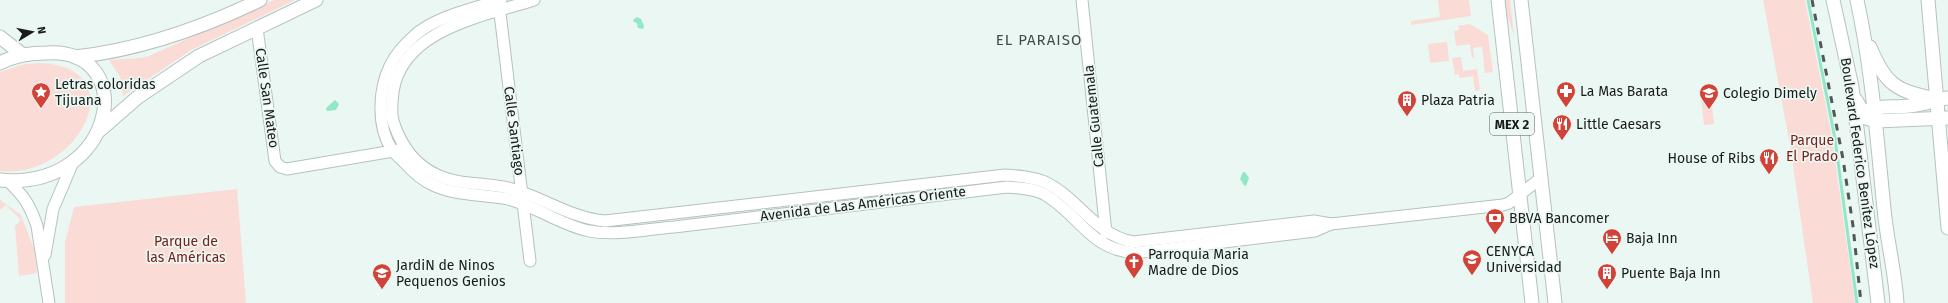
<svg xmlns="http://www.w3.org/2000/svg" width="1948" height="303" viewBox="0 0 1948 303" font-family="'Fira Sans',sans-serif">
<rect width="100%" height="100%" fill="#ebf7f2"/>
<g fill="#fadbd6">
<polygon points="274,0 295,0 191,50 123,96 120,77 109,60 140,58 149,56"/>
<polygon points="1438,0 1469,0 1471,16 1411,25 1411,21 1440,17"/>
<polygon points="1505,0 1510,0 1514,36 1506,12"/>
<polygon points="1763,0 1805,0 1832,138 1855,303 1813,303 1790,145"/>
<polygon points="1470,24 1488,35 1493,72 1485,73 1482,47 1473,48 1474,58 1472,58 1470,44 1456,46 1454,31 1459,30 1458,26"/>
<polygon points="1447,42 1449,61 1430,63 1428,44"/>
<polygon points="1461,57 1463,71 1477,69 1480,90 1475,91 1473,76 1459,78 1459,74 1455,75 1452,58"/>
<path d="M42 63C136 69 77 180 0 171V72L25 64Z"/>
<polygon points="1711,97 1714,124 1704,125 1701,98"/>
<polygon points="237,189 246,303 65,303 65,242 74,207"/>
<polygon points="0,200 21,215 34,249 37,273 19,276 15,226 21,220 6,205 0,210"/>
</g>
<g fill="#92e8c6">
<polygon points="637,17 641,19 644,26 643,29 638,28 637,23 634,22 633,20"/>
<polygon points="335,100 339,104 336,110 327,111 326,108"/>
<polygon points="1243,172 1245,172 1249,178 1246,186 1244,185 1240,179"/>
</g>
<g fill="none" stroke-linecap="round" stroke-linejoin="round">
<polyline stroke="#92e8c6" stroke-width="3" points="1808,0 1835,139 1857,303"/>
<g stroke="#b6c2bc" stroke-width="13">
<g id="minor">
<path d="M501 0C475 8 434 17 414 36 405 44 395 55 390 66 378 91 377 127 392 150 396 155 401 159 405 163 413 172 422 180 433 185 456 196 484 194 508 199 536 206 560 225 589 231 616 236 647 229 674 227L1007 187C1019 188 1033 188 1044 194 1080 215 1089 249 1135 253L1315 231 1331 224 1503 205 1509 203 1541 178"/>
<path d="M534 0C484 16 402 29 393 92 392 102 390 114 394 124 402 147 415 165 437 175 460 186 488 182 512 189 544 198 571 218 605 221L1005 175C1019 176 1032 177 1045 182 1078 198 1095 235 1133 242L1314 221 1331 224"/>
<polyline points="1082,0 1106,233"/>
<polyline points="499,5 530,261"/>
<polyline points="257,28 275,161 280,167 287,169 399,150"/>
<path d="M7 180C24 196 30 205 37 226L49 303"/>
<polyline points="45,255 53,209 73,162"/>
</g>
</g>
<g stroke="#b6c2bc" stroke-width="15">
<g id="major">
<polyline points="1498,0 1532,303"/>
<polyline points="1521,0 1555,303"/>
<polyline points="1833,0 1852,87 1878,303"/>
<path d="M1857 0C1872 69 1877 139 1884 209 1887 241 1895 271 1897 303"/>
<polyline points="1928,0 1948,228"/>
<polyline points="0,37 23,55"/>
<path d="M1870 47C1886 86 1897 91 1936 99"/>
<path d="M75 57C139 50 202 28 260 0"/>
<path d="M0 63C15 55 30 53 47 53 141 48 116 191 0 180"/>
<polyline points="1856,100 1866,118 1876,121 1948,118"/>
<path d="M1866 111C1879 105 1895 108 1909 106 1922 105 1935 100 1948 98"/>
<polyline points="100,130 138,97 199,56 316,0"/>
</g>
</g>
<use href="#minor" stroke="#fff" stroke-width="11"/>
<use href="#major" stroke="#fff" stroke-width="13"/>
<polyline stroke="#525856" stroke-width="3" stroke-dasharray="7 7" stroke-linecap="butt" points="1812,0 1843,159 1853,226 1861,303"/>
</g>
<defs>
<g id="pharmacy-pin" transform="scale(1)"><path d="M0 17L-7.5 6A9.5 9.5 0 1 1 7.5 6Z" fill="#d14338" stroke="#ebf7f2"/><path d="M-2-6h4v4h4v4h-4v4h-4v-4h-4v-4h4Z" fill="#fff"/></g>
<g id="sight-pin" transform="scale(1)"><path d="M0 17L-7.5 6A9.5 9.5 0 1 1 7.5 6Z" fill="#d14338" stroke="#ebf7f2"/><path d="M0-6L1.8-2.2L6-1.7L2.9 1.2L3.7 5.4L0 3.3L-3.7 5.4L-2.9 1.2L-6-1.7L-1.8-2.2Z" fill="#fff"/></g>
<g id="school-pin" transform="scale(1)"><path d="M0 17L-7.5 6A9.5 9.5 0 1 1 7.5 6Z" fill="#d14338" stroke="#ebf7f2"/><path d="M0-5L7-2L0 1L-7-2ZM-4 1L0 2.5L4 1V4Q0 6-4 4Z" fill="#fff"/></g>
<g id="building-pin" transform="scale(1)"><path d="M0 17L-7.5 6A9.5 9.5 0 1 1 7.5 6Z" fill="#d14338" stroke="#ebf7f2"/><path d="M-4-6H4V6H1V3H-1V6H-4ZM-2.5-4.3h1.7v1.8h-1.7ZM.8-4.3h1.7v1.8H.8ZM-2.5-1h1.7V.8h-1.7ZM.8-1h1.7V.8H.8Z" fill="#fff"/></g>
<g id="restaurant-pin" transform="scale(1)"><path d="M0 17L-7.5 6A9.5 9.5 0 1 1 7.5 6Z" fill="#d14338" stroke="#ebf7f2"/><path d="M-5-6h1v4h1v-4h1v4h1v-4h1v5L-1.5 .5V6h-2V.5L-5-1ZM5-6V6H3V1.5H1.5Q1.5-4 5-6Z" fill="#fff"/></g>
<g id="bank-pin" transform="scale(1)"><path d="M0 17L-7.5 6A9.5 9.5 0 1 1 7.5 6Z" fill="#d14338" stroke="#ebf7f2"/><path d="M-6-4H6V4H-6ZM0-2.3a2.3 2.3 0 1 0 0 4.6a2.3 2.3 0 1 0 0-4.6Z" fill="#fff"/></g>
<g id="hotel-pin" transform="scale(1)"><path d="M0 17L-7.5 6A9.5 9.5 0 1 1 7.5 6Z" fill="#d14338" stroke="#ebf7f2"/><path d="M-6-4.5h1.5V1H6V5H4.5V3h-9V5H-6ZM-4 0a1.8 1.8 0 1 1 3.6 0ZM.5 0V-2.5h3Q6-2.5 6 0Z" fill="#fff"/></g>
<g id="university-pin" transform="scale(1)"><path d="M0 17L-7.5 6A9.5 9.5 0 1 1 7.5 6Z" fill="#d14338" stroke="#ebf7f2"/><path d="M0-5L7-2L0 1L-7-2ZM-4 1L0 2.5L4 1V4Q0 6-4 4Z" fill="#fff"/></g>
<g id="church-pin" transform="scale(1)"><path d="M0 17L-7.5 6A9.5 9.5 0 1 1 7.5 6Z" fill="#d14338" stroke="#ebf7f2"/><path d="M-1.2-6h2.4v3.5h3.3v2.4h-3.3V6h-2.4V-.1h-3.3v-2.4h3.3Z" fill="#fff"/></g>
</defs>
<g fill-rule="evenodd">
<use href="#pharmacy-pin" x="1566" y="91"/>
<use href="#sight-pin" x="41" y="92"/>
<use href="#school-pin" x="1709" y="93"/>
<use href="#building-pin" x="1407" y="100"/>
<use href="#restaurant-pin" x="1562" y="124"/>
<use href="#restaurant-pin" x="1769" y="158"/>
<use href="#bank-pin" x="1495" y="218"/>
<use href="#hotel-pin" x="1612" y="238"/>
<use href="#university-pin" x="1472" y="259"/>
<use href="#church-pin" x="1134" y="262"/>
<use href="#school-pin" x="382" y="273"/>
<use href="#building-pin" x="1607" y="273"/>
</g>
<g text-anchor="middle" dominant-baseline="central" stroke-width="3.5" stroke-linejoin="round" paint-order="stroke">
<rect fill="#ebf7f2" stroke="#575d5a" stroke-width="1" x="1490" y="113" width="44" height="22" rx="3"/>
<g font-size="13" font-weight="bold" fill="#171b19">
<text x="1512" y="124">MEX 2</text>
</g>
<g font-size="14" fill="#171b19" stroke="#ebf7f2" text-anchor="start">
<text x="55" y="84">Letras coloridas<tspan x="55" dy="16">Tijuana</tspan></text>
<text x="1580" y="91">La Mas Barata</text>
<text x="1723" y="93">Colegio Dimely</text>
<text x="1421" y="100">Plaza Patria</text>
<text x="1576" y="124">Little Caesars</text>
<text x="1755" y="158" text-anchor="end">House of Ribs</text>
<text x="1509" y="218">BBVA Bancomer</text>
<text x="1626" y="238">Baja Inn</text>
<text x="1486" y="251">CENYCA<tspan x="1486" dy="16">Universidad</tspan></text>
<text x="1148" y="254">Parroquia Maria<tspan x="1148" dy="16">Madre de Dios</tspan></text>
<text x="396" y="265">JardiN de Ninos<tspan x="396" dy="16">Pequenos Genios</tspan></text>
<text x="1621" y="273">Puente Baja Inn</text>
</g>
<g font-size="14" fill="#171b19" stroke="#ebf7f2">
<text transform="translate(267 98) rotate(82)">Calle San Mateo</text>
<text transform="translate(1094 116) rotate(-96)">Calle Guatemala</text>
<text transform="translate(514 131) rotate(83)">Calle Santiago</text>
<text transform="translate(1860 163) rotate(82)">Boulevard Federico Benítez López</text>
<text transform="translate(863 204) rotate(-7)">Avenida de Las Américas Oriente</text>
</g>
<g font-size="14" fill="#7b201a" stroke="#ebf7f2">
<text x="1812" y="140">Parque<tspan x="1812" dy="16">El Prado</tspan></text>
<text x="186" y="241">Parque de<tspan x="186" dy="16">las Américas</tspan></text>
</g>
<g font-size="15" letter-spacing="1" fill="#434d48" stroke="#ebf7f2">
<text x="1039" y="40">EL PARAISO</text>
</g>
</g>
<g transform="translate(32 32) rotate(80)" stroke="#ebf7f2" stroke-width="3" paint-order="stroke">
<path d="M0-3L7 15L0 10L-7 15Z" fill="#171b19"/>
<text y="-6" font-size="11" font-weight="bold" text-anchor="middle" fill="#171b19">N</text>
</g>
</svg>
